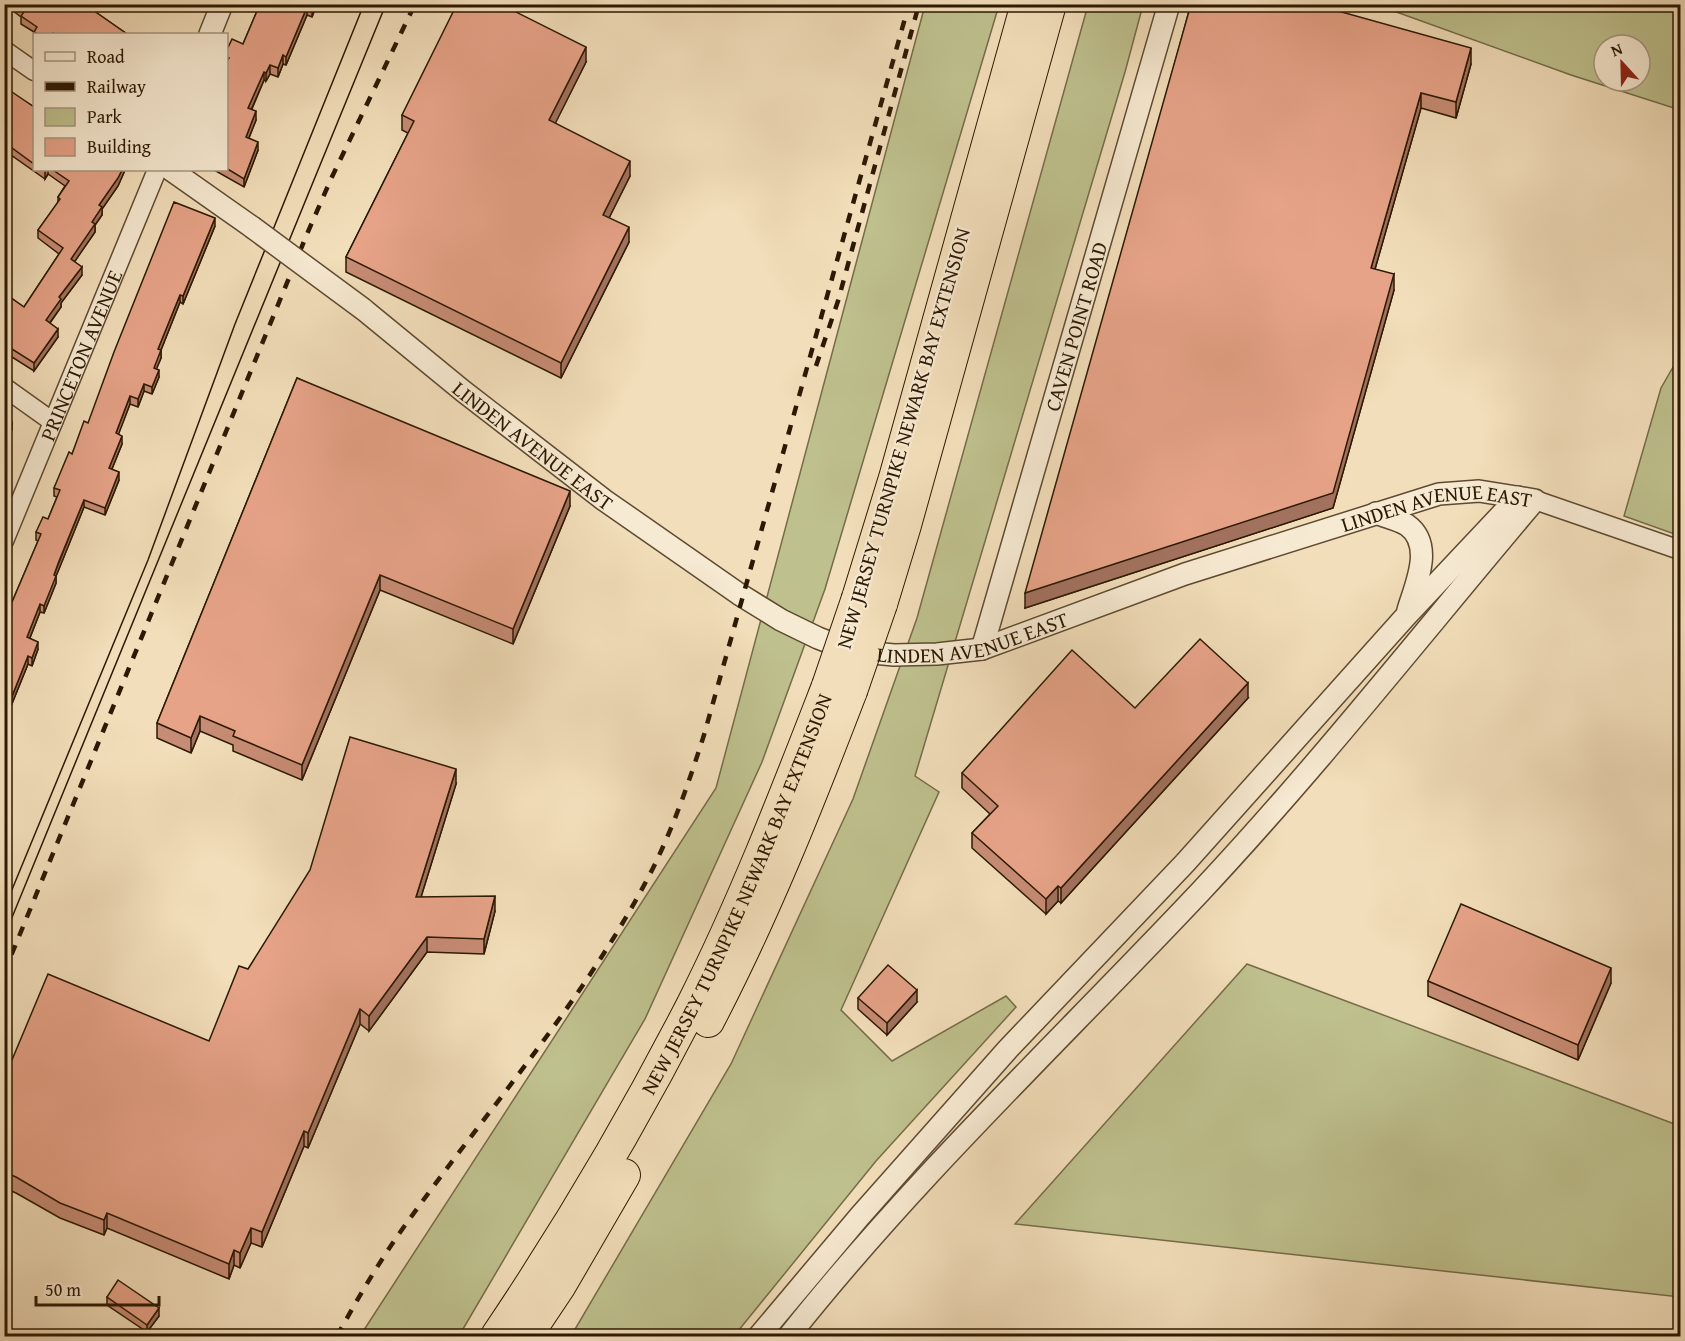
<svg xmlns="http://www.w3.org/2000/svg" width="1685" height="1341" viewBox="0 0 1685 1341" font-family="'Gentium Book Plus',serif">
<rect width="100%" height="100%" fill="#f2deba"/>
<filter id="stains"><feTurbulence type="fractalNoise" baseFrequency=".00333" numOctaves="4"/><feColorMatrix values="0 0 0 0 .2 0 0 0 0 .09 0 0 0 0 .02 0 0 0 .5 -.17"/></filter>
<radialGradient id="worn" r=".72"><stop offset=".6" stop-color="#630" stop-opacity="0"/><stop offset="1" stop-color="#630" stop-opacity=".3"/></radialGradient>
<g fill="#bec08d" stroke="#756c48" stroke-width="1.5" fill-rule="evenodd">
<polygon points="925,5 999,5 825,589 762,762 645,1019 463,1329 458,1336 360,1336 716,788"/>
<polygon points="1088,5 1143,5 1125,72 915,776 939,792 841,1010 892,1061 1006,996 1016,1007 876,1161 734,1336 571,1336 731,1064 853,799 917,618"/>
<path d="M1377 5H1680V110L1571 75ZM1604 45H1640V81H1604Z"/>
<polygon points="1680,355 1680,536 1624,516 1661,388"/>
<polygon points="1247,964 1680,1126 1680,1297 1015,1224"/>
</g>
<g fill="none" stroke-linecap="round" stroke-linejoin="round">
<g stroke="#5e4a31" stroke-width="21">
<g id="minor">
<polyline points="4,50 34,71"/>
<polyline points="4,387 53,422"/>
<polyline points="1535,500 1680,550"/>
<path id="s1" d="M4 541 157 170"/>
</g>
</g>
<g stroke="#5e4a31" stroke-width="24">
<g id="tertiary">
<polyline points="210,34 222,4"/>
<polyline points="171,170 252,227"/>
<path id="s2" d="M363 309 463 391 604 500 739 594 781 620 818 638 852 651 894 655 937 654 982 649 1185 574 1439 494 1479 491 1535 500C1425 630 1319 765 1202 890 1063 1038 915 1177 789 1336"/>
<path d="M1376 513C1386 517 1399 520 1407 525 1435 545 1415 586 1408 610"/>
<path id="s3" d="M982 649 1169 4"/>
<polyline points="759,1336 860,1216 1008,1049 1185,863 1406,616 1518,497"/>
</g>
</g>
<g stroke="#2c1903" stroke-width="34">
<g id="motorway">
<polyline points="858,598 895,478 1027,4"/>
<polyline points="881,604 905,525 1050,4"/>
<path d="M708 1021C764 914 808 803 851 691"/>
<path id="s4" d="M497 1336C569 1229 634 1119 693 1004 745 901 786 794 828 686"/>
<polyline points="526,1336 560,1285 624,1175"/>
</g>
</g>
<use href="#minor" stroke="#f7ead2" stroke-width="18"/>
<use href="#tertiary" stroke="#f7ead2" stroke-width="21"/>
<use href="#motorway" stroke="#f2deba" stroke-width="32"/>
<g stroke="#2c1903" stroke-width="1.5">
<polyline points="4,909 148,560 235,324 364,4"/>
<polyline points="4,937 386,4"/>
</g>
<g stroke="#2c1903" stroke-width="4.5" stroke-dasharray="10 10" stroke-linecap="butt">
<polyline points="816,366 838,301 919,4"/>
<polyline points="4,973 307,234 331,179 415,4"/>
<path d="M337 1336C358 1298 380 1260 406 1224 488 1109 584 1001 650 874 673 829 689 782 704 735L909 4"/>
</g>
<g stroke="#5e4a31" stroke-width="24" stroke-linecap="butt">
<polyline id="tertiary-bridge" points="252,227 363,309"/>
</g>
<g stroke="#2c1903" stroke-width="34" stroke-linecap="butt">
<g id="motorway-bridge">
<polyline points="828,686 858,598"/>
<polyline points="851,691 881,604"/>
</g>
</g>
<use href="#tertiary-bridge" stroke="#f7ead2" stroke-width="21"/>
<use href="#motorway-bridge" stroke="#f2deba" stroke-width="32"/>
</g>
<g fill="#c78c75" stroke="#2c1903" stroke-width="1.5">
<polygon points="4,4 84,4 127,34 34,34 34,40 34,32 21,24 21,17"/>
<polygon points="260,4 317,4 312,17 307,15 286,65 283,64 278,77 270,74 266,81 264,80 252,109 256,120 249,138 258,150 244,187 214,170 226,170 226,52 243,44"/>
<polygon points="1191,4 1471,64 1456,118 1421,108 1375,269 1394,290 1333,508 1025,608"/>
<polygon points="586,62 555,123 630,176 609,218 629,242 561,378 346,272 346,257 408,133 402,130 402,115"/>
<polygon points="4,89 34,107 34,170 125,170 118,186 102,209 102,215 95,225 95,232 74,262 82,275 61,303 61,307 50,323 58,337 34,371 4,352 4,293 24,307 59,254 38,238 38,230 58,203 58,197 65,186 48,174 45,179 4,150"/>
<polygon points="215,226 183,304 180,302 161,350 161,358 156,369 159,377 152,394 144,391 138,407 130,404 118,434 122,444 112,469 119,480 105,515 84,507 59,569 56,576 56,583 44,613 40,612 30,638 38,649 32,666 28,664 9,711 9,718 5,729 4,621 38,541 36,540 36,532 48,519 57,497 54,496 54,488 88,423"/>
<polygon points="297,378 570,506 513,644 380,590 302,780 233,751 233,745 200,731 191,753 157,738 157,723"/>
<polygon points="1248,698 1061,903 1058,901 1046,914 972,848 972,833 990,814 962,788 962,773 1135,708"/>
<polygon points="456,784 421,897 495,911 484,954 427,952 369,1031 360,1024 308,1148 304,1146 262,1247 251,1243 240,1268 234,1265 229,1279 107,1228 104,1235 60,1218 16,1193 4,1188 4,1079 209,1041 248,969"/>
<polygon points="1428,981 1611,983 1578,1060 1428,996"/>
<polygon points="858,998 917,1002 887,1035 858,1009"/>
<polygon points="107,1297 159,1316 147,1332 107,1305"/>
</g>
<g fill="#a2725f" stroke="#2c1903" stroke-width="1.5">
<polygon points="314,4 317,4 312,17 312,9"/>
<polygon points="307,7 307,15 286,65 286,57"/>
<polygon points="586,47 586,62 549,136 549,120"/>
<polygon points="1471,48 1471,64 1456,118 1456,102"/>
<polygon points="283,55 283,64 278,77 278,68"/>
<polygon points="270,65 270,74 266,81 266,73"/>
<polygon points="264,72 264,80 248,117 248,108"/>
<polygon points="1421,93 1421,108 1371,283 1371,268"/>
<polygon points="256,111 256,120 246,145 246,137"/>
<polygon points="258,142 258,150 244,187 244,179"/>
<polygon points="630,161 630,176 603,230 603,215"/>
<polygon points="46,170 48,170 48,174 45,179 45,171"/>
<polygon points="122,170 125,170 118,186 102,209 102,215 95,225 95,232 71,267 71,259 92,222 99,205"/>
<polygon points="215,218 215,226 183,304 183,296"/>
<polygon points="629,227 629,242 561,378 561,363"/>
<polygon points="82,267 82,275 61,303 61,307 46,328 46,320 59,297"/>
<polygon points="1394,274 1394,290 1333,508 1025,608 1025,593"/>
<polygon points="180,295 180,302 161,350 161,358 154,375 154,368 158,349"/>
<polygon points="58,329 58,337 34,371 34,363"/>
<polygon points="159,370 159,377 152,394 152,387"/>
<polygon points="144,384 144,391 138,407 138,399"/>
<polygon points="130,396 130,404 116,441 116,433"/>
<polygon points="12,423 12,430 4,442 4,434"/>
<polygon points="122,436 122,444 109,476 109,468"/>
<polygon points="119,472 119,480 105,515 105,508"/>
<polygon points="570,491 570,506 513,644 513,629"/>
<polygon points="84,500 84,507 59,569 56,576 56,583 44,613 44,606 54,575"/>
<polygon points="380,575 380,590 302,780 302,765"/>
<polygon points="40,604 40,612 27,645 27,637"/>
<polygon points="38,642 38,649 32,666 32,658"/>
<polygon points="28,656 28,664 9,711 9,718 5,729 5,722 7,709"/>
<polygon points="1248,683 1248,698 1061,903 1061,888"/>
<polygon points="200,716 200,731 191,753 191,738"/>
<polygon points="456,769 456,784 416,913 416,897"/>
<polygon points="1058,886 1058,901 1046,914 1046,899"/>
<polygon points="495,896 495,911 484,954 484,939"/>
<polygon points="427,937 427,952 369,1031 369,1016"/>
<polygon points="1611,968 1611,983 1578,1060 1578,1045"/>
<polygon points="917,990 917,1002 887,1035 887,1023"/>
<polygon points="360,1009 360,1024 308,1148 308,1133"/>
<polygon points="304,1131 304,1146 262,1247 262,1232"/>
<polygon points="107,1213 107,1228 104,1235 104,1220"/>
<polygon points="251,1228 251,1243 240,1268 240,1253"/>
<polygon points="234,1250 234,1265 229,1279 229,1264"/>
<polygon points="159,1308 159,1316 147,1332 147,1325"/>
</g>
<g fill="#e7a388" stroke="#2c1903" stroke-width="1.5">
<polygon points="14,4 84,4 127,34 55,34 53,33 52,34 38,34 34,32 37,27 21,16 24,12"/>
<polygon points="260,4 314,4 312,9 307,7 286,57 283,55 278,68 270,65 266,73 264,72 248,108 256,111 246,137 258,142 244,179 226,168 226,63 229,58 226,57 226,52 232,39 243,44"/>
<polygon points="457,4 500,4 586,47 549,120 630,161 603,215 629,227 561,363 346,257 414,121 402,115"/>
<polygon points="1191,4 1313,4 1471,48 1456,102 1421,93 1371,268 1394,274 1333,493 1025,593"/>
<polygon points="4,89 8,92 9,90 34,107 34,164 4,142"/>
<polygon points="53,170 122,170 118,178 99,205 102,207 92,222 95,224 71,259 82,267 59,297 61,299 46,320 58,329 34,363 4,344 4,293 24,307 63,248 38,230 60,199 58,197 69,181"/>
<polygon points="174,202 215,218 183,296 180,295 158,349 161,350 154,368 159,370 152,387 144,384 138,399 130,396 116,433 122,436 109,468 119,472 105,508 84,500 59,561 54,575 56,576 44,606 40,604 27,637 38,642 32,658 28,656 7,709 9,710 5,722 4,621 41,534 36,532 43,517 48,519 60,490 54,488 69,452 72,454 84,421 88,423 114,352"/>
<polygon points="297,378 570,491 513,629 380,575 302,765 233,736 235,731 200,716 191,738 157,723"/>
<polygon points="4,417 12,423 4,434"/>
<polygon points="1200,639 1248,683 1061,888 1058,886 1046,899 972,833 998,806 962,773 1072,650 1135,708"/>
<polygon points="350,737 456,769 416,897 495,896 484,939 427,937 369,1016 360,1009 308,1133 304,1131 262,1232 251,1228 240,1253 234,1250 229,1264 107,1213 104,1220 60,1203 16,1177 4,1172 4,1079 48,974 209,1041 239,966 248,969 310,870"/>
<polygon points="1461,904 1611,968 1578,1045 1428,981"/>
<polygon points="888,965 917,990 887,1023 858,998"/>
<polygon points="118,1280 159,1308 147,1325 107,1297"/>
</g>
<g text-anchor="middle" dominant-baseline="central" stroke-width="4.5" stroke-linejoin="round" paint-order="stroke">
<g font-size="21" fill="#2c1903" stroke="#f7ead2">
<text stroke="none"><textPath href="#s3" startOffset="336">CAVEN POINT ROAD</textPath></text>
<text stroke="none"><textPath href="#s1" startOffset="201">PRINCETON AVENUE</textPath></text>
<text transform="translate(903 438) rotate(-74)">NEW JERSEY TURNPIKE NEWARK BAY EXTENSION</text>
<text stroke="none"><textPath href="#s2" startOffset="218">LINDEN AVENUE EAST</textPath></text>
<text stroke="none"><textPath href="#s2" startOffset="1208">LINDEN AVENUE EAST</textPath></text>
<text stroke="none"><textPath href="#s2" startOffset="722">LINDEN AVENUE EAST</textPath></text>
<text stroke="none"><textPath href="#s4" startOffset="504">NEW JERSEY TURNPIKE NEWARK BAY EXTENSION</textPath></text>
</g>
</g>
<rect width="1685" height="1341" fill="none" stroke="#f2deba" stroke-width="24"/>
<rect x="6" y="6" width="1673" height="1329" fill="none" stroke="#2c1903" stroke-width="3"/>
<rect x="12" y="12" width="1661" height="1317" fill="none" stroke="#2c1903" stroke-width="1.5"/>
<rect x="33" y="33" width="195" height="138" fill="#f7ead2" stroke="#a6967f" stroke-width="1.5"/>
<rect x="45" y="52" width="30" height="9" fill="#f7ead2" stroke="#a6967f" stroke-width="1.5"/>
<text x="87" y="63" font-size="18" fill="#2c1903">Road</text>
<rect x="45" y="82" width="30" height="9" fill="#2c1903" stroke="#a6967f" stroke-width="1.5"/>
<text x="87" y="93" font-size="18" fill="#2c1903">Railway</text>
<rect x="45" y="108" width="30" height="18" fill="#bec08d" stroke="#a6967f" stroke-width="1.5"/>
<text x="87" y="123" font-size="18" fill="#2c1903">Park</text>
<rect x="45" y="138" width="30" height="18" fill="#e7a388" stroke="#a6967f" stroke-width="1.5"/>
<text x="87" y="153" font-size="18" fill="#2c1903">Building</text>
<g transform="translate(1622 63) rotate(338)"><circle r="28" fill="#f7ead2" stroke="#a6967f" stroke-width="1.5"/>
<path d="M0-4.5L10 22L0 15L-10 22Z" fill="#8f2418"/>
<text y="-9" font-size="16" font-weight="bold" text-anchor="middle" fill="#2c1903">N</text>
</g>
<path d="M36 1296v9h123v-9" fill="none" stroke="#2c1903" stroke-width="3"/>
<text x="45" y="1296" font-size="18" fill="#2c1903" stroke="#f7ead2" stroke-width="4.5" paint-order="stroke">50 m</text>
<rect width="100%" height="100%" filter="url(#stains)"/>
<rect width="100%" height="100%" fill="url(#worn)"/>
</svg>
